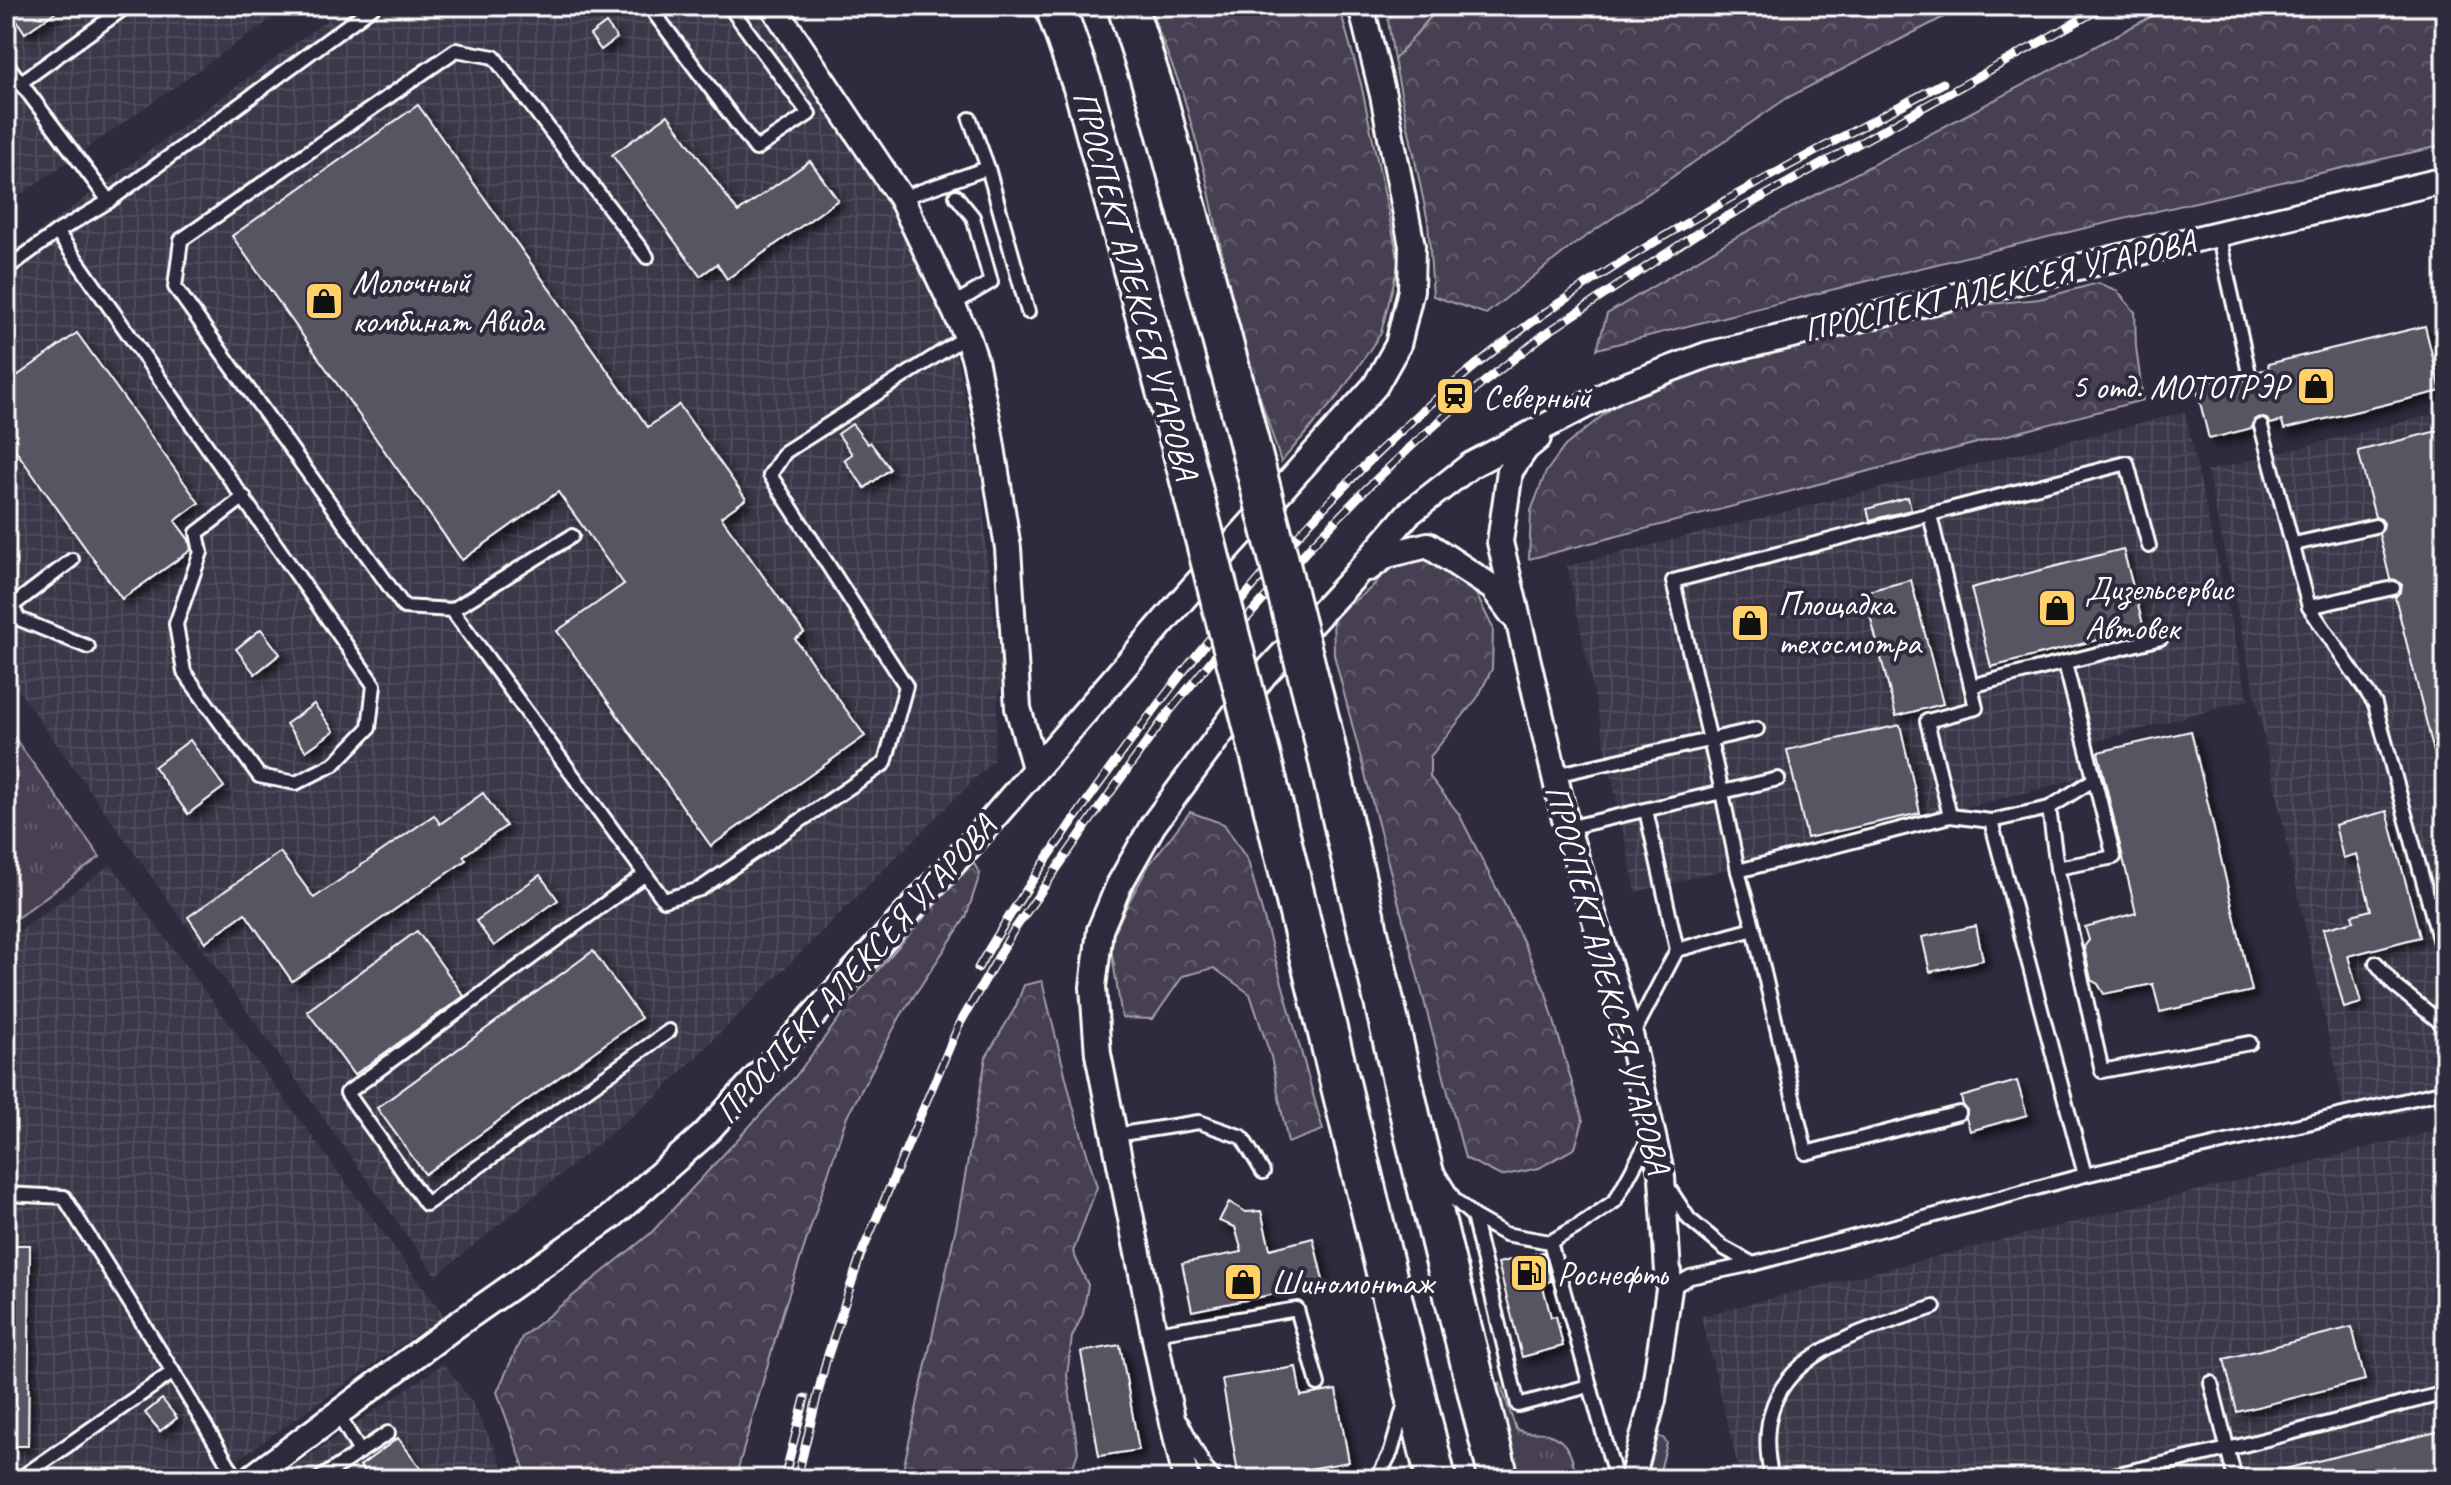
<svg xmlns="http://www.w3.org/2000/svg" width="2451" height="1485" viewBox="0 0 2451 1485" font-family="Caveat,sans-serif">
<defs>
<pattern id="industrial-grid" width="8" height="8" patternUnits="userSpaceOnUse" patternTransform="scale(2)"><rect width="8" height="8" fill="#3c3749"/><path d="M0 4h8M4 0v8" fill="none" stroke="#504b5b"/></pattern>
<pattern id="grass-tufts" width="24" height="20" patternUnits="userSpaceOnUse" patternTransform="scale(2)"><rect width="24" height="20" fill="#464152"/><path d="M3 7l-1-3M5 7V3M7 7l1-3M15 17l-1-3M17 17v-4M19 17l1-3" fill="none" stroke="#625e6c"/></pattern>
<pattern id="forest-crowns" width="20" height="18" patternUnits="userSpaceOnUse" patternTransform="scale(2)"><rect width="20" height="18" fill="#464152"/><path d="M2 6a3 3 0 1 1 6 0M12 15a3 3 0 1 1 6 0" fill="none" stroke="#625e6c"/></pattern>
<filter id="shadow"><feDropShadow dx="6" dy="6" stdDeviation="4" flood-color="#0009"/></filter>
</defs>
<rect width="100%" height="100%" fill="#2f2a3d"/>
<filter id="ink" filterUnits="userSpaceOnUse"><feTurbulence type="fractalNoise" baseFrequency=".0125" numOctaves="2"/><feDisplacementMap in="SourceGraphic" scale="16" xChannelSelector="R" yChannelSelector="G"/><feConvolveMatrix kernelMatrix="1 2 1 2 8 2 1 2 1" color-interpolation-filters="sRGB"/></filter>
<g filter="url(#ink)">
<g fill="url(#industrial-grid)">
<polygon points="6,6 290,6 6,205"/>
<polygon points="346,6 766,6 867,151 946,303 982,484 986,550 1001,671 993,761 658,1095 436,1276 6,673 6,256"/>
<polygon points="2445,411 2445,1102 2348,1126 2207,471"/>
<polygon points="2185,412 2248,700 2079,746 2086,777 1636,892 1567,566"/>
<polygon points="111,864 444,1315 210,1479 6,1479 6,941"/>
<polygon points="2445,1128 2445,1479 1741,1479 1701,1316"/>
<polygon points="444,1363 472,1402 509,1479 275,1479"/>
</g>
<g fill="url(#grass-tufts)" stroke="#a2a0a8" stroke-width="2">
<polygon points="1399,6 1440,6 1394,60 1388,20"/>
<polygon points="6,726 100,857 6,926"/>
<path d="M1500 1383 1516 1429C1531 1436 1535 1430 1547 1434 1569 1439 1573 1460 1577 1479H1513L1490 1385Z"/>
<polygon points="1656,1436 1663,1438 1667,1443 1658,1479 1641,1479 1652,1440"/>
</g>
<g fill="url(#forest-crowns)" stroke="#a2a0a8" stroke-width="2">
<polygon points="1149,6 1339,6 1361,84 1399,262 1381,333 1339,395 1281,462 1238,329 1206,177 1182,91"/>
<polygon points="1440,6 1965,6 1787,98 1572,246 1486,314 1433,296 1428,222 1394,60"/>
<path d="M2171 6H2445V145C2161 208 1879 277 1597 349L1607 314 1729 241Z"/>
<polygon points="2098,283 2116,290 2135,312 2136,347 2143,400 1529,559 1531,511 1546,472 1565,446 1634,390 1673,367 1750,358 1840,328 1913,321 1970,306 2039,299"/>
<path d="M1395 553 1428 554 1472 586 1493 628 1492 669 1478 697 1430 757V777L1459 814 1522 939 1546 993 1583 1121 1575 1148 1539 1168 1501 1176 1465 1158 1334 655 1333 613C1364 596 1379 586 1395 553Z"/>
<polygon points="1190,812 1224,824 1248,861 1323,1130 1288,1143 1271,1057 1250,994 1214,968 1183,976 1153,1019 1122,1018 1110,942 1127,905 1149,865"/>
<polygon points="973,862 980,874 966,917 900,1017 846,1119 782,1315 735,1479 528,1479 497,1392 522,1337 651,1233 795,1077 861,989"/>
<polygon points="1042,981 1073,1106 1097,1187 1073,1252 1088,1285 1083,1314 1072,1337 1067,1375 1078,1452 1069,1479 901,1479 957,1222 986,1057 1015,1008 1024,985"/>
</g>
<g fill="#595564" stroke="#fff" stroke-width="2" filter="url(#shadow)">
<polygon points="7,6 64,6 25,33"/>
<polygon points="606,23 617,38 601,50 590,35"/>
<polygon points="418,105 648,427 679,405 746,499 721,517 804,633 795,639 865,736 711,846 557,631 624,584 558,492 462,560 232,236"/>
<polygon points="668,115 738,212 810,161 838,200 727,279 717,264 700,276 612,155"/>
<polygon points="2425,326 2441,391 2284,429 2282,421 2270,424 2267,419 2259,417 2254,420 2252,428 2209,439 2196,386 2240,375 2246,381 2252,382 2257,376 2258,371 2269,369 2268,364"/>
<polygon points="77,333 199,503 175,521 189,540 191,550 122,599 6,437 6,384"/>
<polygon points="852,424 868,444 870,442 890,469 865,488 844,460 852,454 838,434"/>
<polygon points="2445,429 2445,772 2439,772 2395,597 2401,591 2402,585 2396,580 2390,579 2379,534 2383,529 2384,523 2381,519 2375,517 2358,451"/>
<polygon points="1908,497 1911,510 1870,520 1867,509"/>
<polygon points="2123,549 2144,628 1991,667 1971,588"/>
<polygon points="1911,580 1943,704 1896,716 1864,592"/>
<polygon points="261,629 280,654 255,674 236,649"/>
<polygon points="314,704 334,731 306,751 286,724"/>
<polygon points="1900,725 1920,813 1807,838 1787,750"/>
<polygon points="2191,731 2252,991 2160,1012 2153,984 2104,994 2098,984 2091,980 2084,947 2089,940 2085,927 2136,913 2098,752"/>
<polygon points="190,740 224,787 188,814 154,767"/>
<polygon points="483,793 506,826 463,856 466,860 292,981 245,913 205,942 188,917 280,852 314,898 434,815 440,824"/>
<polygon points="2387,811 2420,937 2348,956 2361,1003 2344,1008 2323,929 2354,921 2352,915 2371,910 2357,854 2343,858 2335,825"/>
<polygon points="540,875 558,900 494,946 476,921"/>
<polygon points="1976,926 1983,960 1930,972 1922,937"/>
<polygon points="417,931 464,996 354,1075 307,1011"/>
<polygon points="593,951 641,1018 425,1174 377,1108"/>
<polygon points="2017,1081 2027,1115 1970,1131 1966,1118 1967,1110 1963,1105 1961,1097"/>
<polygon points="1229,1202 1246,1212 1261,1211 1270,1249 1313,1238 1324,1284 1192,1311 1182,1263 1242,1252 1235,1227 1219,1221"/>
<polygon points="6,1245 30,1245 28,1446 6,1446"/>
<polygon points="1543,1252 1551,1281 1542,1283 1551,1317 1556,1316 1563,1346 1522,1357 1498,1263"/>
<polygon points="2352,1327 2365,1380 2237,1412 2224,1359"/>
<polygon points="1120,1345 1139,1450 1099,1456 1081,1352"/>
<polygon points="1296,1367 1301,1396 1336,1390 1349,1462 1251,1479 1239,1479 1222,1379"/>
<polygon points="162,1399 177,1418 160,1431 145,1413"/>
<polygon points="2445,1430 2445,1479 2269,1479 2268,1473"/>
<polygon points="398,1438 423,1471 412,1479 370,1479 360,1466"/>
</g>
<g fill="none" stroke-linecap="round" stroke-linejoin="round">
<g stroke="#fff" stroke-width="18">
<g id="lane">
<polyline points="666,6 655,14 756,149 809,114 729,6"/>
<polyline points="6,63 109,201"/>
<polyline points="20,83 127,6"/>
<polyline points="970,119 988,168 1028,312"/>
<polyline points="901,198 988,168"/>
<polyline points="57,232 374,685 369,728 334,764 296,783 259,776 184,672 176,624 201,552 197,533 244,497"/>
<polyline points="2218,233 2249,373"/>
<polyline points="647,257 494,57 456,50 181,240 175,287 404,607 452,610 664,900 700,889 885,763 906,686 770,475 785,452 967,336"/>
<polyline points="6,269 57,232 109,201 374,6"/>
<polyline points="952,305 991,282 973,217 956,196"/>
<polyline points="2261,426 2309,607 2375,704 2445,961"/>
<polyline points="1930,515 1971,686"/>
<polyline points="2294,544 2375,526"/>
<polyline points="6,597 19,619 88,647"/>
<polyline points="12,606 72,560"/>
<polyline points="2309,607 2393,588"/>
<polyline points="452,610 572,536"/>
<polyline points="1555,775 1757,729"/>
<polyline points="2049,808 2057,868 2102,1071 2250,1043"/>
<polyline points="1950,816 1927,721 1976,708 1971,686 2161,638"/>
<polyline points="1991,821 2085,1175"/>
<polyline points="1567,828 1778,779"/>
<polyline points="2057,868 2114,857 2065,663"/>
<polyline points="1738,871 1950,816 1991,821 2049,808 2093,780"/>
<polyline points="644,875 347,1093 426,1204 669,1031"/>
<polyline points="1677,950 1754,929"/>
<polyline points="2376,963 2394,985 2445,1026"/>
<polyline points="1632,1036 1677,950 1646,810"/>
<polyline points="1959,1113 1806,1153 1754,929 1738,871 1722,792 1673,581 2127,463 2149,546"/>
<polyline points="1115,1135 1199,1122 1242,1137 1263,1172"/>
<polyline points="1438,1173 1454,1199 1473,1216 1505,1234 1550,1242 1580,1225 1615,1201 1651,1135"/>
<polyline points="1668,1187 1689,1219 1724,1248 1753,1264"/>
<polyline points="6,1194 64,1197 173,1372 237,1479"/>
<polyline points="1473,1216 1518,1405 1589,1386"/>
<polyline points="1550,1242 1616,1479"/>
<polyline points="1669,1289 1690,1277 1753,1264 2085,1175 2445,1091"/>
<polyline points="1156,1333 1297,1309 1318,1384"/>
<polyline points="2211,1383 2235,1479"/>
<polyline points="338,1414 360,1452"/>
<polyline points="1182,1423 1205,1468 1215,1479"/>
<polyline points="19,1479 173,1372"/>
<polyline points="319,1479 388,1433"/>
<polyline points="1377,1479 1391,1452 1405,1403"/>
<path d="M1772 1479C1744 1360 1845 1337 1934 1307"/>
<polyline points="2096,1479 2228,1449 2445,1393"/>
</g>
</g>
<g stroke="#fff" stroke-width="30">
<g id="street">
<polyline points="773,6 901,198 967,336 975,360 989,428 1008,548 1018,708 1035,768"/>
<polyline points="1538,438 1526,448 1510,471 1500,542 1567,828 1631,1038 1662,1177 1669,1289 1653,1400 1632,1479"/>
<polyline points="1369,568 1387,555 1428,545 1493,588 1513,615"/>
<polyline points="250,1479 455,1326 612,1216 704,1135 975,839 1190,591 1375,386 1398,345 1411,290 1412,246 1383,95 1361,6"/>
<polyline points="1186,1479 1165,1388 1098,1054 1093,987 1100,930 1119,885 1153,825 1263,676 1353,578 1408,514 1471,465 1617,389 1707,355 2445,180"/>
</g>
</g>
<g stroke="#fff" stroke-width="44">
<g id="primary">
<polyline points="1055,6 1084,90 1183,453"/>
<polyline points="1127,6 1159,105 1237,395"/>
<polyline points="1321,726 1415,1137 1499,1479"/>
<polyline points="1268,785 1436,1479"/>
</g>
</g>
<use href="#lane" stroke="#2f2a3d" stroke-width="12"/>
<use href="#street" stroke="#2f2a3d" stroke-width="24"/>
<use href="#primary" stroke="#2f2a3d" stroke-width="38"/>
<g stroke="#fff" stroke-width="9">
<g id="rail">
<path d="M978 968C1020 895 1069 825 1119 757 1234 599 1373 437 1532 322 1661 230 1804 158 1943 83"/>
<polyline points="784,1479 805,1398"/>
<polyline points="797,1479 826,1361 860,1257 958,1027 1012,933 1092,818 1169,712 1233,634 1310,547 1365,490 1417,441 1478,387 1545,334 1696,234 2105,6"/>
</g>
</g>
<use href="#rail" stroke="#2f2a3d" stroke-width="6" stroke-dasharray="18" stroke-linecap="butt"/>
<g stroke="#fff" stroke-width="44" stroke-linecap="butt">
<g id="primary-bridge">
<polyline points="1237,395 1321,726"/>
<polyline points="1183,453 1268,785"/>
</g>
</g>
<use href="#primary-bridge" stroke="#2f2a3d" stroke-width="38"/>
</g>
</g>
<defs>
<g id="shop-square" transform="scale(2)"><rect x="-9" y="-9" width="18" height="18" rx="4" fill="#ffd166" stroke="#2f2a3d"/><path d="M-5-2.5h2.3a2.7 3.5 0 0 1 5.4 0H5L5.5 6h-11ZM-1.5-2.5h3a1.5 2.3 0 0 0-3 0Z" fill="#111"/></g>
<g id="station-square" transform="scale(2)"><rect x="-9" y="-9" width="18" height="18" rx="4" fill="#ffd166" stroke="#2f2a3d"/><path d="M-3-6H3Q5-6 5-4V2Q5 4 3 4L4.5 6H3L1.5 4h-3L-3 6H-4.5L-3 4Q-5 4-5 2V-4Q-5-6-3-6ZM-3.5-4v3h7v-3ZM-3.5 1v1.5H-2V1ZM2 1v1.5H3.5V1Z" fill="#111"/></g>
<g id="fuel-square" transform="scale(2)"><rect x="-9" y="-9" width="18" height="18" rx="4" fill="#ffd166" stroke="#2f2a3d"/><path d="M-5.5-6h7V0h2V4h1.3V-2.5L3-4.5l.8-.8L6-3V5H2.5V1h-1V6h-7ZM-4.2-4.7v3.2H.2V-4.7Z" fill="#111"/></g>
</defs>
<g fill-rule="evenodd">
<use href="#shop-square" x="324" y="301"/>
<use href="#shop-square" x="2316" y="386"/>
<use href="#station-square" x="1455" y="396"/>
<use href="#shop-square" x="2057" y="608"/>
<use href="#shop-square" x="1750" y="623"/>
<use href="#fuel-square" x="1529" y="1273"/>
<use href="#shop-square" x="1243" y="1282"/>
</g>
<g text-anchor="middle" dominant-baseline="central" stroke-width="8" stroke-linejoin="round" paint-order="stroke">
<g font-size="34" fill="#fff" stroke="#2f2a3d" text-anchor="start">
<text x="352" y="281">Молочный<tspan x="352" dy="39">комбинат Авида</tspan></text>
<text x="2288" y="386" text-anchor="end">5 отд. МОТОТРЭР</text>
<text x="1483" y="396">Северный</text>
<text x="2085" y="588">Дизельсервис<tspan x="2085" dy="39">Автовек</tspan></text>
<text x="1778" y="603">Площадка<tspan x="1778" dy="39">техосмотра</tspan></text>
<text x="1557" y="1273">Роснефть</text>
<text x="1271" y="1282">Шиномонтаж</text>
</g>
<g font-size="34" fill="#fff" stroke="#2f2a3d">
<text transform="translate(1136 285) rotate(75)">ПРОСПЕКТ АЛЕКСЕЯ УГАРОВА</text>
<text transform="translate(1999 285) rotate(-13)">ПРОСПЕКТ АЛЕКСЕЯ УГАРОВА</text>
<text transform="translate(855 969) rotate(-48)">ПРОСПЕКТ АЛЕКСЕЯ УГАРОВА</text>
<text transform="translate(1608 979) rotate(75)">ПРОСПЕКТ АЛЕКСЕЯ УГАРОВА</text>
</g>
</g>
<rect width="2451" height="1485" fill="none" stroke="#2f2a3d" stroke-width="32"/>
<rect x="16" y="16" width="2419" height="1453" fill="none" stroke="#fff" stroke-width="3" filter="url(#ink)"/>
</svg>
